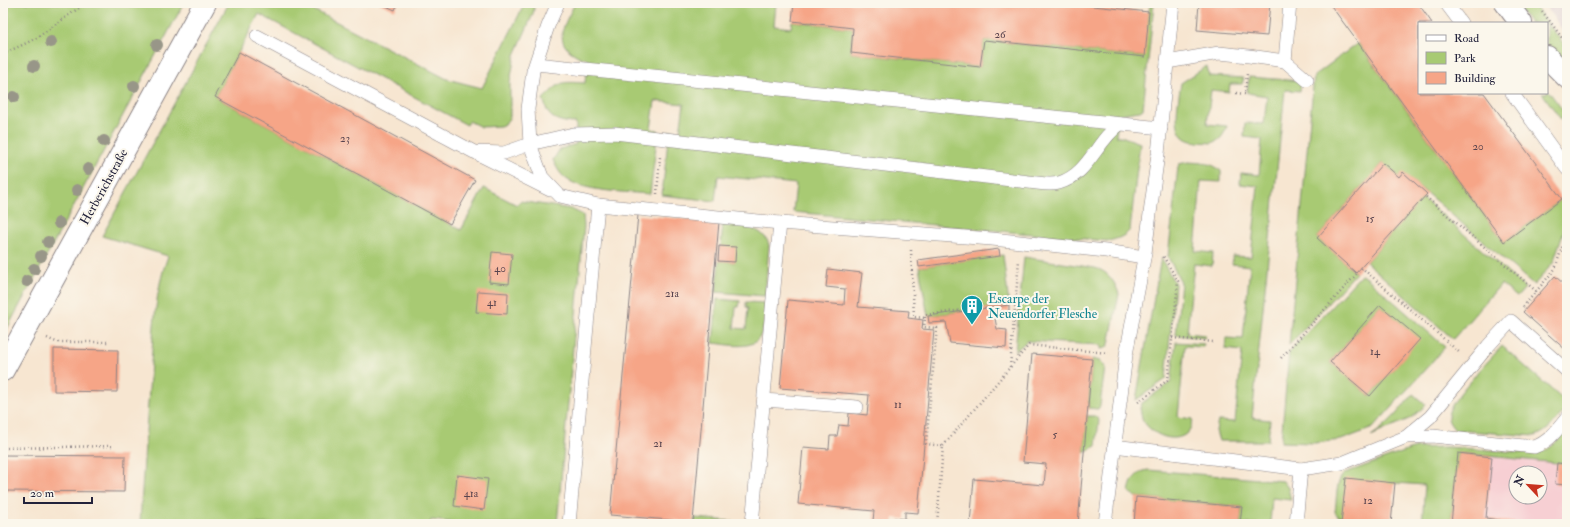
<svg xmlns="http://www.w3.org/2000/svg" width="1570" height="527" viewBox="0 0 1570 527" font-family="'IM FELL Double Pica',serif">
<rect width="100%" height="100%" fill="#fbf7ec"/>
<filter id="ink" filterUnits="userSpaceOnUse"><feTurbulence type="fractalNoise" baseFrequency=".025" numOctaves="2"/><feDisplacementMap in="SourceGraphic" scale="8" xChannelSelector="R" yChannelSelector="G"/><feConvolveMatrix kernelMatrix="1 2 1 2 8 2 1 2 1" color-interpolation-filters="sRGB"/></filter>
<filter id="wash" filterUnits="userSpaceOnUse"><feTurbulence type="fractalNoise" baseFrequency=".012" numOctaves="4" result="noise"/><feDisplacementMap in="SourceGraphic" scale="16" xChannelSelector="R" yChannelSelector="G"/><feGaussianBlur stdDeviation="0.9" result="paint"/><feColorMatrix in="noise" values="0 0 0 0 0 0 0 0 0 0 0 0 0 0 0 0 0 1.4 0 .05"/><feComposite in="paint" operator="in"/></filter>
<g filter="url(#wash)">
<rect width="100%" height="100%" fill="#f7e6d1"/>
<path fill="#f7cfd3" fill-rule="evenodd" d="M1458 453 1567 464V524H1451ZM1516 473H1540V497H1516Z"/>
<polygon fill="#d2bdc7" points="1543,3 1567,3 1567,36"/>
<g fill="#a8ca73" stroke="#657657" fill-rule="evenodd">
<polygon points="3,3 184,3 3,336"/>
<path d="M229 3H300L447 79 482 88 525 3H533L534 9 533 14 515 55 510 82V117L505 124 500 126 481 127 469 121 467 125 259 14 215 97 461 230 484 188 517 205 520 201 571 209 583 215 584 226 557 524H469L431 520 430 524H140C143 470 147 417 151 363 154 328 155 290 168 256L102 236Z"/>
<path d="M575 3H776L774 26 791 28 792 21 853 28 851 53 980 67 984 40 1144 57 1150 3H1154L1143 109 1140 111 1119 114 1116 136H1121L1140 143 1130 230C1124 237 1117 239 1108 241L793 212 796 184 718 176 715 201 662 195 669 131 680 132 684 104 655 101 651 129 658 130 650 194C627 192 587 192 568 180 560 175 557 168 553 160L560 149 576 144V123C568 123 554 121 549 114 546 110 545 103 543 99 563 80 559 82 585 83L587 59C580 58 576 55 570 51 553 37 568 19 575 3Z"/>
<polygon points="1515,3 1532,3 1567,48 1567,64 1547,44 1547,23 1530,23"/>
<polygon points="1358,43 1504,242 1562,199 1567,202 1567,221 1553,263 1534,285 1403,173 1399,177 1383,163 1317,238 1356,273 1289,345 1314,76"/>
<path d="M1207 66 1209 76 1244 78 1242 84H1230L1229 92 1211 90 1207 124 1227 126C1224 134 1221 141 1211 143 1204 142 1193 143 1186 139 1171 131 1179 98 1181 83Z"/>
<polygon points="1249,77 1301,81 1300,91 1285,90 1252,418 1270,420 1268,441 1219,441 1216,431 1218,421 1235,422 1242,351 1225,349 1226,338 1243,339 1250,266 1232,264 1233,256 1251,257 1258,186 1240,184 1241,173 1259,175 1262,139 1244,137 1245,123 1264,124 1267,96 1247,93"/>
<polygon points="1547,89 1567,116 1567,128 1542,93 1547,93"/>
<path d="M1188 162C1200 163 1212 162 1221 171V182L1201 181 1195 251 1213 253 1212 266 1194 264 1187 333 1205 335V338L1176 335 1181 282 1168 257 1178 167 1179 164Z"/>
<polygon points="1423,198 1525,288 1517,297 1501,284 1453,339 1366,262"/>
<path d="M723 223C739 226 764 226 769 245L765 296 716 292 719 261 735 262 721 246Z"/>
<polygon points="1003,255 1009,305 928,316 919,267"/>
<path d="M1024 257 1095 268C1108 271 1115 282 1119 294L1109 344 1106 348 1101 349V345L1027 341 1015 351Z"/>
<polygon points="1161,258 1175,284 1166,379 1136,400"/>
<path d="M1361 275 1367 278 1445 347 1373 428 1341 440 1314 443 1281 442 1289 352ZM1380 305 1419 339 1370 396 1330 362Z"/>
<path d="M717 299 740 301 739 307H736L734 328 746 329 748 308 746 307V302L765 303C764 313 765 325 761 334 755 352 727 344 713 343Z"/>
<path d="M1176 342 1204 344 1203 347 1185 346 1178 417 1193 419C1190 447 1157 441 1144 422 1141 418 1141 413 1140 408L1142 403 1171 382Z"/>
<path d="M1502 346 1567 403V408C1557 418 1549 432 1535 436L1455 430C1451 425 1448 422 1448 416 1449 400 1490 360 1502 346Z"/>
<polygon points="1092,359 1100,361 1105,367 1100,406 1098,409 1088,408"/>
<path d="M1413 394 1426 405 1411 418 1371 436C1388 425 1401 409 1413 394Z"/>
<polygon points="1087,416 1095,416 1099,420 1096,446 1084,452"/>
<path d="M1567 430V464L1458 453 1451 524H1422L1425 485 1395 483 1342 517 1338 516 1335 512C1337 501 1335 480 1345 473L1415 448 1447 447 1530 453C1550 453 1555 443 1567 430Z"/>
<path d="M1148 470 1283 481 1288 488 1291 500 1272 498 1270 524H1240L1242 507 1136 497 1129 492C1131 480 1136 472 1148 470Z"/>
<polygon points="695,518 741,522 741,524 647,524 647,520 694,524"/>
</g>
<g id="blocks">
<g fill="#f6a587">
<polygon points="379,3 398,3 395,10"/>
<polygon points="794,3 1065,3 1149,12 1145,57 984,40 980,67 851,53 853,28 792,21"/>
<polygon points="1199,3 1270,3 1267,36 1197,30"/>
<polygon points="1329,3 1418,3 1432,23 1419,23 1419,93 1484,93 1562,199 1504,242"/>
<polygon points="239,52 475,180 450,224 215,97"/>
<polygon points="1383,163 1399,177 1403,172 1427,194 1356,273 1317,238"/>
<polygon points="638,215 719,222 693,522 610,515"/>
<polygon points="719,246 736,247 735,262 718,261"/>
<polygon points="999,249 1000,256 919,267 918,260"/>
<polygon points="492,252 512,254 509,284 489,282"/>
<polygon points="828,269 862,273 858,307 909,311 908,318 923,320 922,329 934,330 918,513 905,512 905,519 894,518 893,524 882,524 882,522 873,521 874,511 798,504 803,447 829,449 830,436 837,436 839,425 848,426 849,413 867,415 869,395 780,388 788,300 844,305 845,289 826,287"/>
<polygon points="1555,276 1567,287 1567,351 1523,312"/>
<polygon points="478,291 508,293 507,314 476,312"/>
<polygon points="1009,305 1009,311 994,313 997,329 1007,330 1006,348 950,343 946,322 929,323 928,316"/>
<polygon points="1380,305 1420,339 1370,396 1330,362"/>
<polygon points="54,349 118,350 117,392 54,391"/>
<polygon points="1032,354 1092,359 1078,524 970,524 974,479 1044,485 1046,464 1023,462"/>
<polygon points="1458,453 1492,457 1486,518 1523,524 1451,524"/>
<polygon points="3,455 125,456 124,492 3,491"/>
<polygon points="1557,463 1567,464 1567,485 1555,484"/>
<polygon points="457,475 488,479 484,510 454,506"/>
<polygon points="1346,478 1395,483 1391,524 1341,524"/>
<polygon points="1136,497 1242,507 1240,524 1134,524"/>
</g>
</g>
</g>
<g filter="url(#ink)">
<use href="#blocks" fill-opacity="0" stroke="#8c8486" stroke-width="1"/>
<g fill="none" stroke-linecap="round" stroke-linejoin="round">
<g stroke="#8c8486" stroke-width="14">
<g id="lane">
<polyline points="558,3 548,26 533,71 528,109 530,144 542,177 560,196 598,205 780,223 992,239 1106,251 1144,257"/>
<polyline points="1446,3 1461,23"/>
<path d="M257 36 474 152 504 153 530 144 573 134 615 133 1037 183C1044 184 1052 185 1059 183 1089 174 1096 141 1120 124"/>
<polyline points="1285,61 1290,3"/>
<polyline points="1167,62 1219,53 1249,56 1285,61 1307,80"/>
<polyline points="536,64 1161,128"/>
<polyline points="1512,93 1567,169"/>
<polyline points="478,154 550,190"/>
<polyline points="764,400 857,407"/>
<path d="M1406 437 1433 436 1534 447C1549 442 1557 430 1567 418"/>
<polyline points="1114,446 1301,469 1296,524"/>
<polyline points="1301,469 1342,463 1406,437 1430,417 1488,346 1511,321 1567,371"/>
<polyline points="569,524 598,205"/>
<polyline points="752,524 780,223"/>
<polyline points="1105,524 1126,355 1145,253 1151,206 1158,154 1173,3"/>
</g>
</g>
<g stroke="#8c8486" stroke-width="24">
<polyline id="street" points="3,370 205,3"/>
</g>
<g stroke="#8c8486" stroke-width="24">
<g id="secondary">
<polyline points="1506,3 1521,23"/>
<polyline points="1547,57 1567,77"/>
</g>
</g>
<g stroke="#8c8486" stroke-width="2.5" stroke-dasharray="1 3" stroke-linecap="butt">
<polyline points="1542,11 1563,39"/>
<polyline points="3,54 35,39 86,3"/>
<polyline points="1236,93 1245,94 1247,74"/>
<polyline points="657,194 660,157"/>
<polyline points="1426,197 1536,291"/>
<polyline points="911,250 914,317 925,318 924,327 937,328 926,444 943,446 937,524"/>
<polyline points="1523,307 1555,269 1567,232"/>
<polyline points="925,318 925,315 963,310"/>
<polyline points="47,338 56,342 109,342"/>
<polyline points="1172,338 1214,342"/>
<polyline points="1281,358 1362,268 1459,352"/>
<polyline points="1010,367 1019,260"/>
<polyline points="1138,402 1168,380 1178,281 1163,256"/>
<polyline points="943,446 1029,345 1108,353"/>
<polyline points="3,448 112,446"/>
</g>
<use href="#lane" stroke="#fff" stroke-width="13"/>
<use href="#street" stroke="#fff" stroke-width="22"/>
<use href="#secondary" stroke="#fff" stroke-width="22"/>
</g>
<g fill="#989688">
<circle cx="51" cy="42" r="6"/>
<circle cx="157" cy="45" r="6"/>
<circle cx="34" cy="66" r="6"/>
<circle cx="134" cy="86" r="6"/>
<circle cx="14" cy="97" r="6"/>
<circle cx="104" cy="141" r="6"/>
<circle cx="88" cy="169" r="6"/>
<circle cx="77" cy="190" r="6"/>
<circle cx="59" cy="223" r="6"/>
<circle cx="48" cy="242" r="6"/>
<circle cx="41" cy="256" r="6"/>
<circle cx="34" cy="269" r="6"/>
<circle cx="27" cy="281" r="6"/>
</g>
</g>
<defs>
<g id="building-pin" transform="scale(1.15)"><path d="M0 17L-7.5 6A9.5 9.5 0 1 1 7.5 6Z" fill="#0f9aa8" stroke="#fbf7ec"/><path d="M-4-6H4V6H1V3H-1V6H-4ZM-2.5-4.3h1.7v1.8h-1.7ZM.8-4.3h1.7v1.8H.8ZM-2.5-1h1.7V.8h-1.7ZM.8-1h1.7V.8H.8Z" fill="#fff"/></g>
</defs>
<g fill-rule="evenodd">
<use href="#building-pin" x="972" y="306"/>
</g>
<g text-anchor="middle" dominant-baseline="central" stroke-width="4" stroke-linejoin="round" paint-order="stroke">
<g font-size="11" fill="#57434e">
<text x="1000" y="34">26</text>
<text x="345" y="138">23</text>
<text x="1478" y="146">20</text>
<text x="1370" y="218">15</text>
<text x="500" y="268">40</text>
<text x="672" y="293">21a</text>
<text x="492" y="302">41</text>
<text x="1375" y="351">14</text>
<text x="898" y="404">11</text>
<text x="1055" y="434">5</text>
<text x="658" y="443">21</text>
<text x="471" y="493">41a</text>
<text x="1368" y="500">12</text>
</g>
<g font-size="13" fill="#22223b" stroke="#fbf7ec">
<text transform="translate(104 187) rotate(-61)">Herberichstraße</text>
</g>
<g font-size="13" fill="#0d838f" stroke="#fbf7ec" text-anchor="start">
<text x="988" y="299">Escarpe der<tspan x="988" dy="15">Neuendorfer Flesche</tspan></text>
</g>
</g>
<rect width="1570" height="527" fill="none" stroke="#fbf7ec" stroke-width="16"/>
<rect x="1418" y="22" width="130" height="72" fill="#fbf7ec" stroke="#a4a2a5"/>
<rect x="1426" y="35" width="20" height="6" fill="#ffffff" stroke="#a4a2a5"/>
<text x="1454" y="42" font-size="12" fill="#22223b">Road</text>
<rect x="1426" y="52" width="20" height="12" fill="#a8ca73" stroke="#a4a2a5"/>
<text x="1454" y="62" font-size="12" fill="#22223b">Park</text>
<rect x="1426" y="72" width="20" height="12" fill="#f6a587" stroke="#a4a2a5"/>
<text x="1454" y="82" font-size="12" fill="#22223b">Building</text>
<g transform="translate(1528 485) rotate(296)"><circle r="19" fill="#fbf7ec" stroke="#a4a2a5"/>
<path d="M0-3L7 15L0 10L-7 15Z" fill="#c8321e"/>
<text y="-6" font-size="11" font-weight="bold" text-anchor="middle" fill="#22223b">N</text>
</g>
<path d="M24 497v6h68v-6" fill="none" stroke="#22223b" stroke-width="2"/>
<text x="30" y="497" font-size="12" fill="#22223b" stroke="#fbf7ec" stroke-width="3" paint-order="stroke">20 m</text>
</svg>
